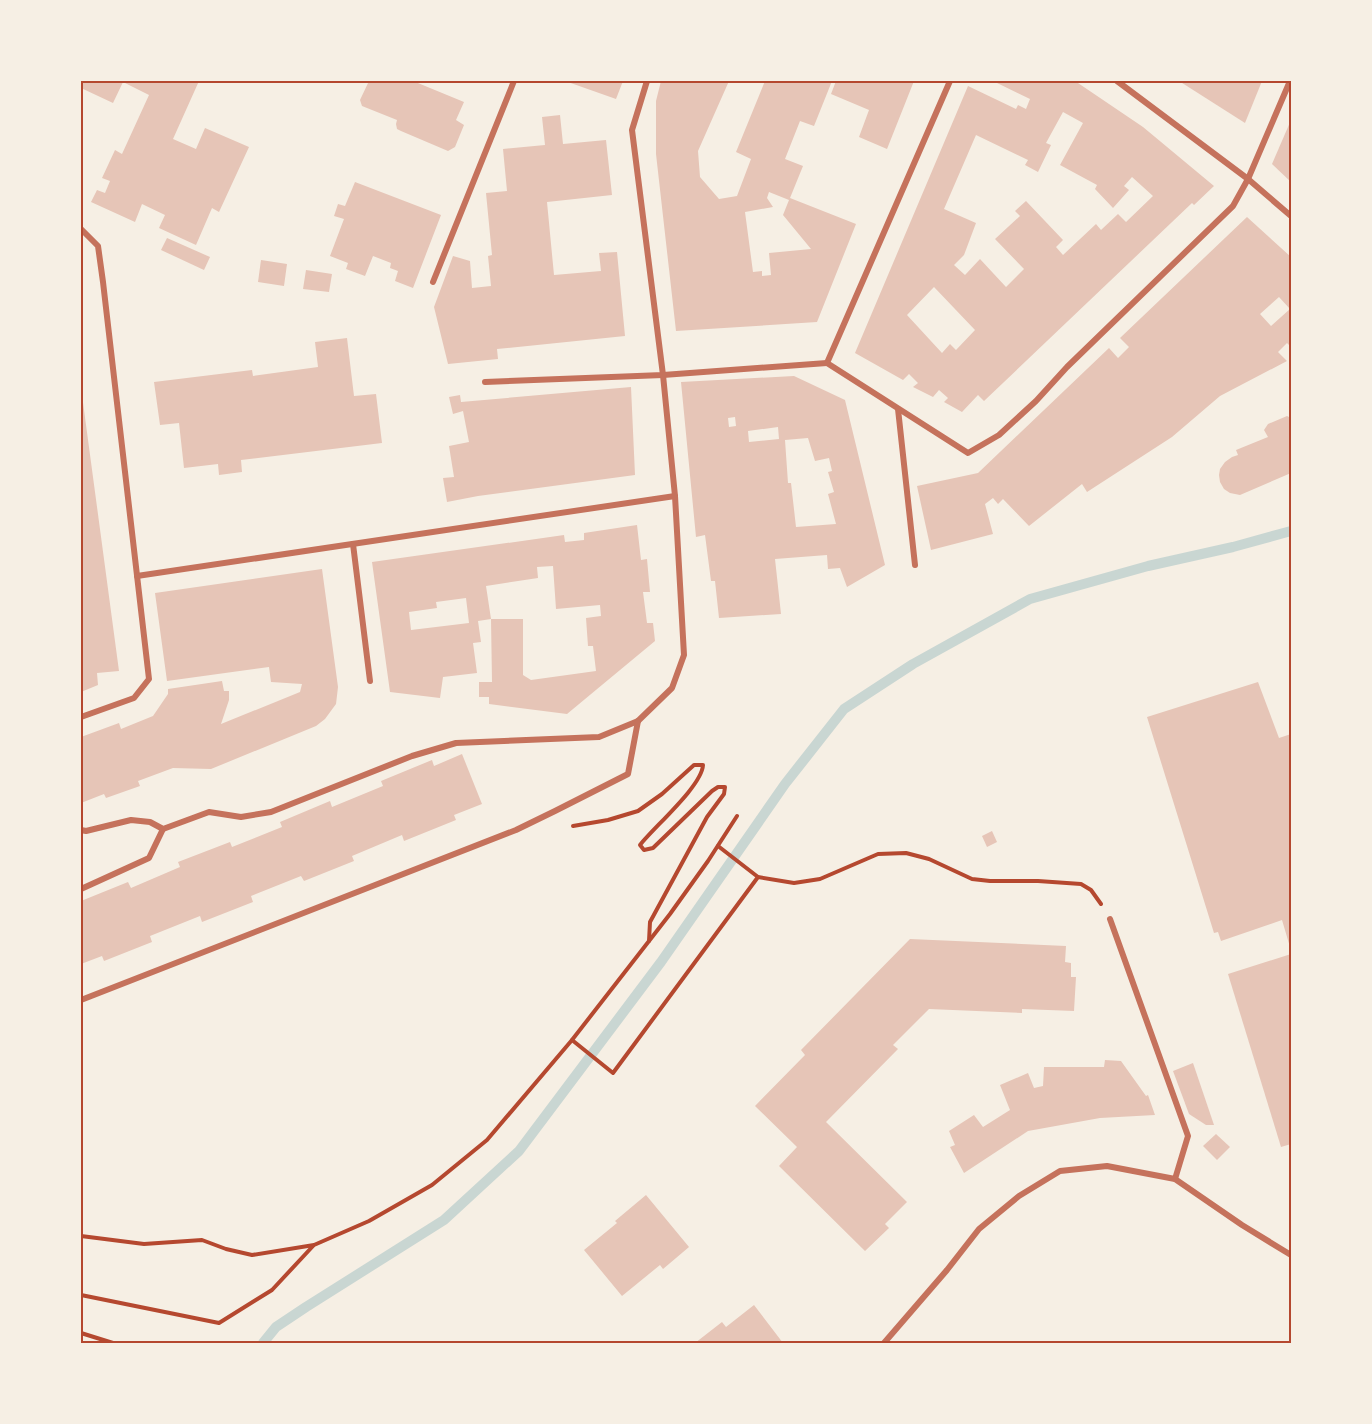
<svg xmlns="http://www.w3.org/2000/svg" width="1372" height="1424" viewBox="0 0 1372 1424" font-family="Poppins,sans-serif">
<rect width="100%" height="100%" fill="#f6efe4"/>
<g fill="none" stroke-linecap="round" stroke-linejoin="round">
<polyline stroke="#c9d6d2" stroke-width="10" points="263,1343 276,1327 306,1307 444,1220 519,1151 661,962 785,784 844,709 913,664 1030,599 1148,566 1233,547 1291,531"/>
</g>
<g fill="#e6c5b7" fill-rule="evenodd">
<polygon points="81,81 199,81 173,139 196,149 205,128 249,147 219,212 212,208 196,245 159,228 165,215 142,204 135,222 91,202 97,190 105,193 110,181 102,178 115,150 122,154 149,95 123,82 113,103 81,88"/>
<polygon points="369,81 413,81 464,102 456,120 464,125 455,147 448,151 401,131 397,129 396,124 397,120 362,106 360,100"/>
<polygon points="565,81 623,81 616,99"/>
<path d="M661 81H729L698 151 700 177 719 199 737 196 751 159 736 152 765 81H832L814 126 800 121 785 159 803 166 790 198 856 224 817 322 676 331 656 154V101ZM769 192 789 200 783 215 811 249 769 253 771 275 762 276V271L753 272 745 212 773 207 767 198Z"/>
<polygon points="836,81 914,81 887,149 859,137 869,110 831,94"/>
<path d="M993 81H1075L1143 127 1214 186 1194 205 1192 203 984 401 978 395 962 412 944 402 948 398 939 390 933 397 913 387 918 383 909 374 903 380 855 353 968 86 1016 109 1018 105 1026 109 1030 99ZM1063 112 1083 123 1060 165 1097 185 1095 189 1113 208 1129 190 1124 186 1132 177 1153 196 1126 222 1118 214 1101 230 1096 224 1063 255 1056 247 1063 240 1026 201 1015 211 1020 216 995 239 1024 269 1006 287 980 259 965 275 954 265 964 255 976 223 944 209 976 135 1028 160 1025 165 1038 172 1051 145 1046 143ZM934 287 975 330 956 350 950 344 942 353 907 315Z"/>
<polygon points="1179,81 1262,81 1245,123"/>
<polygon points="560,115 563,144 606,140 612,195 547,202 554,275 601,271 599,253 617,252 625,336 497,349 498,359 448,364 434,307 453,256 470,261 472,288 491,286 488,256 492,255 486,193 507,191 503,149 545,145 542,117"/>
<polygon points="1291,120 1291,182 1272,164"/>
<polygon points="355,182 441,215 413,288 395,281 398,271 390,268 391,263 373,256 365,276 346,269 348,263 330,256 344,219 334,216 338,204 345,206"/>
<path d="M1247 217 1291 257V347L1287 343 1278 352 1287 361 1220 396 1172 437 1087 492 1082 484 1029 526 1003 499 998 504 993 498 985 504 993 534 931 550 917 486 978 473 1109 348 1118 358 1129 347 1120 338ZM1279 297 1290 309 1271 326 1260 314Z"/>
<polygon points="167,238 210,257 204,270 161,250"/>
<polygon points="261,260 287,264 284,286 258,282"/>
<polygon points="306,270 332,274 329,292 303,289"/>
<polygon points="347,338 354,396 376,394 382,443 241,460 242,472 219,475 218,464 184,468 179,423 160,425 154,382 252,370 253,376 318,367 315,342"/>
<path d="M794 376 845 400 885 565 847 587 840 568 828 569 827 555 775 559 781 614 719 618 715 581H711L705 535 696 537 681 382ZM735 417 736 426 729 427 728 418ZM778 427 779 439 749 442 748 431ZM808 438 815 461 829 458 832 471 828 472 834 492 828 494 836 524 796 527 791 483H788L785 440Z"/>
<polygon points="631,387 635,475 478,496 447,502 443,478 454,477 449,446 469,442 463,411 453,414 449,397 460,395 461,402"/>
<polygon points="81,395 82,395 119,671 97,673 98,685 81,692"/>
<polygon points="1287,416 1291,418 1291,473 1240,495 1230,493 1224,489 1220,482 1219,475 1220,469 1225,462 1232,457 1238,455 1236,450 1268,437 1264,430 1268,424"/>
<path d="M637 525 641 560 647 559 650 592H643L647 623H653L655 641 567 714 489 704V697H479V682H492L491 619 478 621 481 642 473 643 477 673 443 677 440 698 390 692 372 562 564 535 565 542 584 540V533ZM553 566 556 609 600 605 601 616 586 618 588 646H593L596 671 531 680 523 675V619H491L486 586 538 578 537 567ZM466 598 469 623 411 630 409 612 437 608 436 602Z"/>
<polygon points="322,569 338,687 336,704 325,719 316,726 211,769 173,768 138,781 140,786 106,798 104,794 81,803 81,737 119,723 121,729 153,716 168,694 168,689 222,681 224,691 229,691 229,700 221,724 300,692 302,684 271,682 269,667 167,681 155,593"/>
<polygon points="1258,682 1279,738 1291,734 1290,947 1282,920 1221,941 1218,932 1214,933 1147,717"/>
<polygon points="462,754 482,804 454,815 456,820 404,841 402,835 352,856 354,861 304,881 301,876 251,896 253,902 202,922 200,916 150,936 152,942 104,961 102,956 81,964 81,901 128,882 131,888 180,867 178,862 230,842 232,847 282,827 280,822 330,801 332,807 383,786 381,781 432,760 434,766"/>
<polygon points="992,831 997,842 987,847 982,836"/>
<polygon points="910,939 1066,946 1065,962 1071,963 1071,977 1076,977 1074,1011 1022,1009 1022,1013 929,1009 893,1045 898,1049 826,1122 907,1202 885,1224 889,1228 865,1251 779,1166 797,1147 755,1106 805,1055 801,1050"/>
<polygon points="1291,954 1291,1144 1281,1147 1228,974"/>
<polygon points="1105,1060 1121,1061 1146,1096 1148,1095 1155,1115 1100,1118 1028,1131 964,1173 950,1147 955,1145 949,1131 974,1115 983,1127 1010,1110 1000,1085 1028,1073 1034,1088 1043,1086 1044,1067 1104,1067"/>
<polygon points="1193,1063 1214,1125 1206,1125 1189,1114 1173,1071"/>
<polygon points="1216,1134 1230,1147 1217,1160 1203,1146"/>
<polygon points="646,1195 689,1247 663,1269 660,1265 622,1296 584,1250 617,1223 615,1221"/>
<polygon points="754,1305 783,1343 695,1343 722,1322 726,1327"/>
</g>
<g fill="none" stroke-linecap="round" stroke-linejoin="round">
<g stroke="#b5482f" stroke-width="4">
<path d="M573 826 608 820 638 811 662 794 694 765H703C702 786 654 827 640 845L644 850 653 848 712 791 718 787H725L724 794 707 817 650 922 649 941"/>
<polyline points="718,846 758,877 794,883 820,879 878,854 906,853 929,859 972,879 990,881 1038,881 1081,884 1091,890 1101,904"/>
<polyline points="572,1040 613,1073 758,877"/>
<polyline points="81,1236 144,1244 202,1240 226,1249 252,1255 314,1245 369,1221 432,1185 487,1140 572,1040 670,914 708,861 737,816"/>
<polyline points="81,1295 219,1323 272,1290 313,1246"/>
<polyline points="81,1333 113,1343"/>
</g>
<g stroke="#c5725c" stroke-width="6">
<polyline points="950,81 827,363 968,453 999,435 1036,401 1067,367 1233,206 1248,179 1290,81"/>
<polyline points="1117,81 1248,179 1291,216"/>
<polyline points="81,229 98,246 103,282 149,679 134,698 81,717"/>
<polyline points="433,282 514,81"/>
<polyline points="485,382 663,375 827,363"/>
<polyline points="898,409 915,565"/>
<polyline points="353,544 370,681"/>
<polyline points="137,576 675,496"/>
<polyline points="81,830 86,831 131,820 150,822 163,829 209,812 241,817 271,812 412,756 456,743 599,737 638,721 672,688 684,655 675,496 663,375 632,130 647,81"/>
<polyline points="81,889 149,858 163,829"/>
<polyline points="1110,919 1188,1136 1175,1179"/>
<polyline points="81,1000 516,830 555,811 628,774 638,721"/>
<polyline points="884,1343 947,1270 979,1229 1019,1196 1060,1171 1107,1166 1175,1179 1242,1225 1291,1255"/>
</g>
</g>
<rect width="1372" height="1424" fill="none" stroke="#f6efe4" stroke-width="165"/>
<rect x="82" y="82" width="1208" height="1260" fill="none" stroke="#b5482f" stroke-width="2"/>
</svg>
